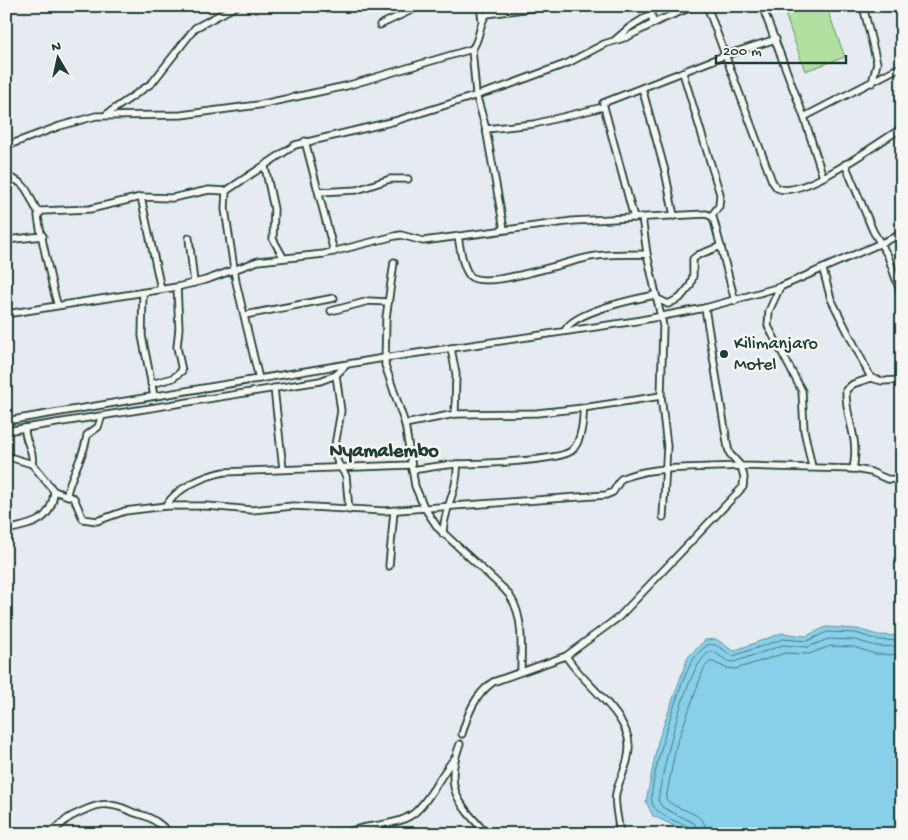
<svg xmlns="http://www.w3.org/2000/svg" width="908" height="840" viewBox="0 0 908 840" font-family="'Gochi Hand',sans-serif">
<rect width="100%" height="100%" fill="#e6ebf1"/>
<filter id="ink" filterUnits="userSpaceOnUse"><feTurbulence type="fractalNoise" baseFrequency=".02" numOctaves="2"/><feDisplacementMap in="SourceGraphic" scale="10" xChannelSelector="R" yChannelSelector="G"/><feConvolveMatrix kernelMatrix="1 2 1 2 8 2 1 2 1" color-interpolation-filters="sRGB"/></filter>
<g filter="url(#ink)">
<polygon fill="#b0e1a1" stroke="#688f6a" points="796,6 826,6 845,57 805,71 784,11"/>
<polygon fill="#88cfe9" stroke="#5e95a1" points="826,627 857,629 878,635 902,636 902,834 692,834 653,816 646,802 658,741 688,657 705,640 716,639 733,651 782,633 806,636"/>
<g fill="none" stroke-linecap="round" stroke-linejoin="round">
<g stroke="#49777c" stroke-width="1">
<path d="M693 834 690 827C678 822 657 816 652 803 647 785 681 677 693 660 696 655 702 649 706 646 716 640 725 653 733 656L783 639 807 641 827 632 856 633 877 640 902 641"/>
<path d="M699 834 694 823 662 807 658 800C662 775 687 655 713 651L727 661 734 662 783 645 808 647 828 639 855 640 876 646 902 647"/>
<path d="M707 834C706 809 678 813 666 799L676 746 704 668 711 661 726 668 736 669 785 653 809 654 830 646 854 647 875 654 902 655"/>
</g>
<g stroke="#1f3d34" stroke-width="9">
<g id="minor">
<polyline points="480,6 482,20"/>
<polyline points="650,6 653,23"/>
<path d="M707 6 772 181 777 188C802 200 879 142 902 128"/>
<polyline points="762,6 804,117 823,177"/>
<polyline points="863,6 877,63 872,83"/>
<polyline points="380,25 420,6"/>
<polyline points="615,40 630,27 651,14"/>
<polyline points="472,49 476,94 486,129 504,229"/>
<polyline points="683,73 720,194 719,206 712,215"/>
<polyline points="642,88 665,171 674,216"/>
<polyline points="107,114 152,83 195,28 236,6"/>
<polyline points="804,117 902,66"/>
<polyline points="486,129 534,124 603,107"/>
<polyline points="305,141 334,252"/>
<path d="M6 146 60 126 96 116 181 115 258 105 346 86 472 49C481 39 478 23 487 14L546 6"/>
<polyline points="845,164 873,231 888,256 902,297"/>
<polyline points="265,167 274,209 273,239 283,257"/>
<path d="M6 176C32 185 26 195 39 213"/>
<polyline points="319,192 357,190 390,179 408,179"/>
<polyline points="141,197 161,289"/>
<polyline points="642,217 647,254 663,326 661,396 667,446 663,517"/>
<polyline points="634,218 603,103 726,55 776,39"/>
<path d="M458 236C460 247 462 267 470 276 484 290 566 262 586 258 606 253 627 255 647 254"/>
<polyline points="189,238 194,283"/>
<polyline points="6,240 43,236"/>
<path d="M394 262 386 318 385 365 405 424 415 486 424 507 438 528 504 589C525 609 521 645 521 671"/>
<polyline points="823,270 831,299 871,378 882,381 902,380"/>
<polyline points="780,287 769,311 768,326 802,391 804,430 812,467"/>
<polyline points="143,293 142,336 154,396"/>
<polyline points="656,298 668,304 680,298 690,286 693,276 693,259 698,255 721,246"/>
<path d="M58 305C55 301 38 222 38 215L42 211 90 209 141 197 172 198 209 190 226 191"/>
<polyline points="705,308 728,448 730,454 741,466 855,469 871,472 887,479 902,480"/>
<polyline points="331,311 369,301 388,302"/>
<polyline points="6,314 177,287 206,280 258,261 324,254 395,236 401,235 423,241 573,221 706,214 713,217 735,301"/>
<polyline points="245,315 334,298"/>
<path d="M565 331C572 312 635 299 655 295"/>
<polyline points="451,348 456,374 455,414"/>
<polyline points="336,375 341,411 334,451 338,463 346,476 349,510"/>
<polyline points="259,379 236,282 225,209 226,191 295,145 395,121 503,87 568,63 604,44 627,37 660,20 694,6"/>
<polyline points="151,384 173,378 182,371 177,347 179,328 177,287"/>
<polyline points="274,388 283,469"/>
<polyline points="6,421 384,358 636,321 705,308 780,287 902,234"/>
<polyline points="405,424 455,414 537,413 583,408 661,396"/>
<path d="M25 428C24 442 35 451 32 464"/>
<polyline points="6,431 320,381 336,375 346,365"/>
<path d="M6 456 32 464 54 491C52 522 33 524 6 530"/>
<path d="M853 469C860 435 845 421 846 390L853 384 871 378"/>
<path d="M412 470C427 468 442 465 457 464 476 464 559 461 571 451 581 444 584 420 583 408"/>
<path d="M54 491 74 498 83 519 97 521 125 511 166 506H207L252 510 293 506 384 511 606 495 613 492 621 479C649 465 709 468 741 466L744 477 743 487 619 617 566 656 493 682C475 695 468 713 462 734"/>
<path d="M67 494C71 473 85 456 87 435L98 427 102 416"/>
<path d="M166 506C176 488 204 476 224 472L411 465"/>
<path d="M443 534C443 509 459 489 457 464"/>
<polyline points="389,566 394,511"/>
<path d="M566 656C583 684 628 713 629 745 630 762 620 777 616 793 614 803 618 818 619 828"/>
<path d="M460 744C443 788 458 803 487 834"/>
<polyline points="6,832 14,831 30,834"/>
<path d="M46 834C57 831 62 821 72 816 96 804 105 800 130 811 135 814 141 814 145 816 155 819 163 827 171 834"/>
<path d="M343 834C365 823 393 828 413 814 429 802 441 773 455 758"/>
</g>
</g>
<use href="#minor" stroke="#f6f6f2" stroke-width="5.5"/>
</g>
</g>
<circle fill="#1f3d34" stroke="#f6f6f2" stroke-width="2" cx="724" cy="354" r="5"/>
<g text-anchor="middle" dominant-baseline="central" stroke-width="5" stroke-linejoin="round" paint-order="stroke">
<g font-size="18" fill="#1f3d34" stroke="#f6f6f2" text-anchor="start">
<text x="734" y="344">Kilimanjaro<tspan x="734" dy="21">Motel</tspan></text>
</g>
<g font-size="20" font-weight="bold" fill="#1f3d34" stroke="#f6f6f2">
<text x="384" y="452">Nyamalembo</text>
</g>
</g>
<rect width="908" height="840" fill="none" stroke="#f6f6f2" stroke-width="25"/>
<rect x="12" y="12" width="883" height="815" fill="none" stroke="#1f3d34" stroke-width="2" filter="url(#ink)"/>
<g transform="translate(58 58) rotate(351)" stroke="#f6f6f2" stroke-width="4" paint-order="stroke">
<path d="M0-4L9 19L0 12L-9 19Z" fill="#1f3d34"/>
<text y="-8" font-size="14" font-weight="bold" text-anchor="middle" fill="#1f3d34">N</text>
</g>
<path d="M716 55v8h130v-8" fill="none" stroke="#1f3d34" stroke-width="2.5"/>
<text x="723" y="55" font-size="15" fill="#1f3d34" stroke="#f6f6f2" stroke-width="4" paint-order="stroke">200 m</text>
</svg>
